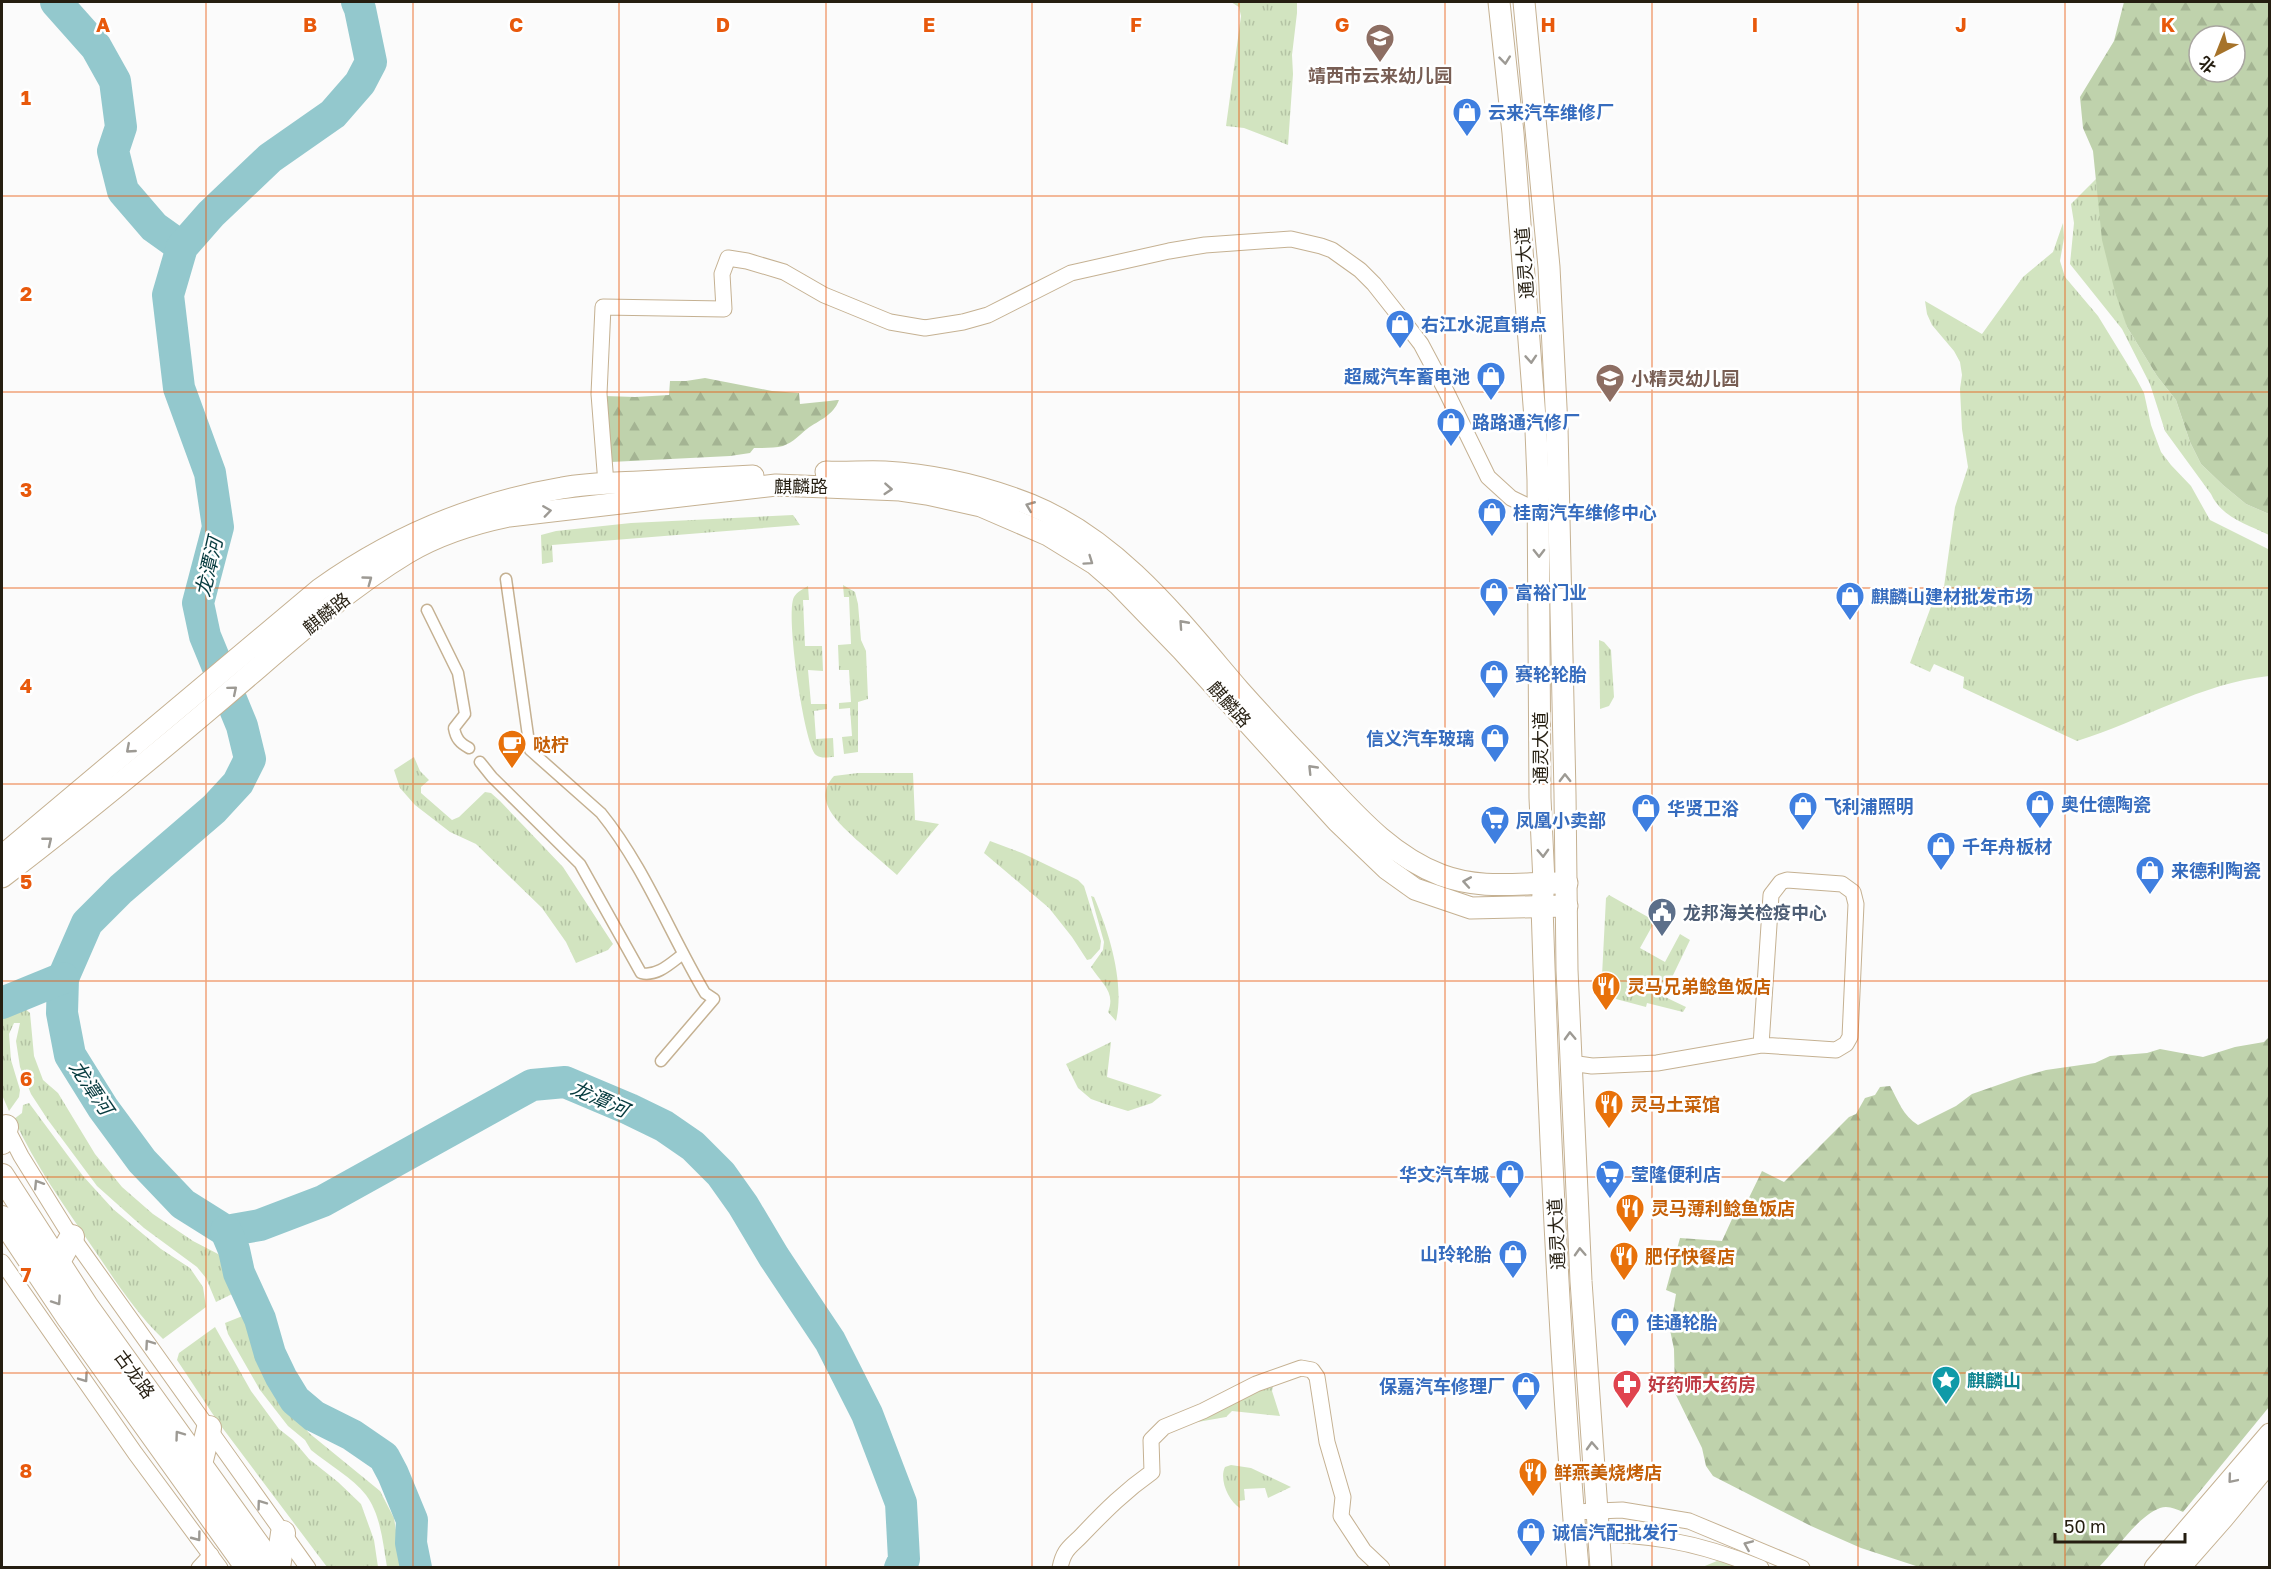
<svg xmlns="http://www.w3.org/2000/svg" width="2271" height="1569" viewBox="0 0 2271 1569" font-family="'Golos Text','Noto Sans SC',sans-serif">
<defs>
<pattern id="grass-tufts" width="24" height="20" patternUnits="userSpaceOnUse" patternTransform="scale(1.5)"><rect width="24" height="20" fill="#d2e4c0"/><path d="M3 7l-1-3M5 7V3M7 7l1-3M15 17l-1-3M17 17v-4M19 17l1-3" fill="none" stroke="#b4c3a4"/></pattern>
<pattern id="forest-firs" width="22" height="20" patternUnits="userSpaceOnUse" patternTransform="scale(1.5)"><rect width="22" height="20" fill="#bfd2ac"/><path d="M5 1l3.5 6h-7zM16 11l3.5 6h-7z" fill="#a4b493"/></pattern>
</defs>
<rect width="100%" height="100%" fill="#fbfbfb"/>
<g fill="url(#grass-tufts)">
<polygon points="1224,2 1297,2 1297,13 1292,55 1293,74 1288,145 1244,128 1226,126 1241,16 1239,7 1231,2"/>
<path d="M2096 179 2127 327 2157 376 2176 400 2190 442 2201 464 2223 485 2246 504 2269 514V535C2247 524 2222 518 2211 494L2165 431 2150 384 2122 329 2070 264 2074 223 2071 204Z"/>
<path d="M2063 223 2064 238 2060 261 2065 277 2098 316 2136 378 2144 393 2151 425 2161 452 2171 465 2191 486 2210 520 2270 550 2269 676C2201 683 2142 721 2077 741L1963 688 1964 677 1934 664 1930 672 1910 663 1932 604 1940 600 1943 594 1955 507 1968 467 1962 429 1960 389 1962 375 1960 362 1954 351 1932 325 1927 314 1925 301 1982 334 2023 277 2053 252Z"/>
<polygon points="793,515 800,525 552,545 553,562 542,564 541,535 556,531 631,523"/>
<polygon points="843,585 855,592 858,604 861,640 866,651 868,699 858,702 858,752 844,754 842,737 852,736 850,708 839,709 839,703 851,702 849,670 839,670 838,645 851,644 849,597 844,597"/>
<path d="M808 586 809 600H803L805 646H822L823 671 808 670 811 704H827V709L814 711 816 739 833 738 834 757C829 757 821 759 816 755 804 745 785 612 794 597 797 592 803 589 808 586Z"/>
<polygon points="1599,640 1604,642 1611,650 1614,697 1609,706 1600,709"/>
<polygon points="414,757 420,771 429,780 421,787 421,793 452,820 459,817 485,792 491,793 500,801 563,867 613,944 608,950 576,963 566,942 542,908 476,844 450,832 415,805 400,788 394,770"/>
<path d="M858 773H913L915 820 939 824 897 875C884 864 871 852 858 841 840 824 811 801 834 776Z"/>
<polygon points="990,841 1022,853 1078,880 1084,886 1101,941 1100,949 1091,959 1087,960 1072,937 1049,908 984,853"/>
<polygon points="1609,895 1655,921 1640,948 1665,962 1680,934 1690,940 1663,996 1686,1007 1683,1012 1647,1003 1646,1007 1601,995 1606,898"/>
<path d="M1091 896 1094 897C1109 932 1125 983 1116 1021L1108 1012C1116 992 1102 984 1091 967L1103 950 1104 942Z"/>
<polygon points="22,1006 30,1013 34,1056 43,1080 58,1093 95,1154 122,1187 153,1214 193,1241 220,1255 228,1263 238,1286 236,1292 216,1302 206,1278 197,1267 144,1228 97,1186 48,1120 31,1094 20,1067 16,1041 20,1023 14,1023 9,1034 11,1060 20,1090 19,1097 9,1111 2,1095 2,1016"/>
<polygon points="1111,1042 1107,1077 1162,1095 1152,1103 1128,1111 1105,1104 1091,1099 1078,1088 1066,1064"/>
<path d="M29 1103 83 1176 113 1209 161 1249 190 1268 203 1287 206 1307 163 1339C135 1312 115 1280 93 1248 65 1207 35 1165 14 1119L22 1113 23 1105Z"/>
<path d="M245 1315 253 1324 258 1352 272 1377 274 1387 309 1433 380 1491 394 1518 402 1567H387C383 1544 381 1515 366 1495 353 1478 328 1464 311 1450L305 1440 288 1426 260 1390 228 1334 225 1323Z"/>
<polygon points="215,1327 251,1391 279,1429 293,1440 309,1459 338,1482 361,1504 374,1540 378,1567 327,1567 218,1422 177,1360 179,1353"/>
<polygon points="1273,1387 1272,1391 1280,1416 1232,1411 1226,1417 1192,1423 1262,1389"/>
<path d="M1231 1465 1251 1468 1291 1487 1268 1498 1265 1488 1244 1489 1245 1500 1239 1501 1240 1508C1228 1501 1219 1479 1225 1467Z"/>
<polygon points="1717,1561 1732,1563 1744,1568 1700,1568"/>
</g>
<g fill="url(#forest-firs)" fill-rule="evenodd">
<path d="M2124 2H2269V514L2246 504 2223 485 2201 464 2190 442 2176 400 2157 376 2127 327 2115 292 2102 240 2093 151 2083 128 2080 97 2114 41ZM2199 36H2235V72H2199Z"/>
<path d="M705 378 772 391 799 393 800 404 839 400C833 416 819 420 807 429 799 435 794 442 783 446 775 448 763 448 754 448L750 453 730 456 611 462 605 396 635 397 669 395 670 381H686Z"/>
<path d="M2269 1037V1407L2183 1512C2176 1509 2168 1505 2160 1508 2137 1517 2116 1550 2099 1567L1916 1566 1861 1548 1811 1526 1713 1476 1706 1466 1702 1448 1675 1393 1674 1349 1670 1330 1676 1294 1666 1290 1680 1238 1722 1241 1737 1208H1744L1762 1171 1784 1182 1849 1117 1856 1114 1865 1098 1875 1095 1880 1087 1890 1086C1898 1100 1903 1116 1918 1125L1956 1106 1972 1094 2021 1077 2046 1070 2095 1063 2110 1056 2147 1053 2160 1049 2203 1057 2235 1047 2264 1042Z"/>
</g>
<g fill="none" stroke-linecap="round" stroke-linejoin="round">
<g stroke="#93c8cd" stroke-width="32">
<polyline points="56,2 96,47 115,81 121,127 113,151 123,191 154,227 182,247"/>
<polyline points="357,2 360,9 371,62 360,83 333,114 270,158 211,214 182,247 168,295 179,388 210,473 218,527 198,603 205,636 242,726 250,759 238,783 214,809 121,889 87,923 63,978 62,1013 70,1055 103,1108 142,1161 183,1204 226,1231 260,1225 323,1201 532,1085 565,1082 629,1109 664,1126 693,1146 721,1174 743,1205 774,1257 830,1341 867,1414 901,1503 904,1559 900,1568"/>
<polyline points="2,1003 63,978"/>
<polyline points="226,1231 234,1250 239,1273 260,1319 270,1354 281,1377 295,1400 314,1416 352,1435 384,1457 393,1474 412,1520 411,1543 416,1568"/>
</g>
<g stroke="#c5b192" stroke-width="13">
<g id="pedestrian">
<path d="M506 579 530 750 601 813C644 866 670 934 705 993L714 999 661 1061"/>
<path d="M427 610 458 673 465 714 454 728C456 739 460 743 469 748"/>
<path d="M480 762 492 777 580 864 641 973C657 977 671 963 683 954"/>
</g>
</g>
<g stroke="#c5b192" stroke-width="17">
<g id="minor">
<polyline points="606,484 599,394 603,307 724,309 722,274 728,258 747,261 784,272 824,295 890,322 925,328 963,322 988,315 1071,273 1169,251 1205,245 1291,239 1321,246 1332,250 1360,270 1374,284 1408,327 1421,344 1446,391 1488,477 1511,498 1538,511"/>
<polyline points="1571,1063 1592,1066 1657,1063 1761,1045 1836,1050 1846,1044 1850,1037 1856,904 1853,892 1842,884 1787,880 1781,882 1771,895 1761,1045"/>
<polyline points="5,1125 21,1156 65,1227 308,1568"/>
<polyline points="2,1262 135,1453 220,1568"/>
<polyline points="1574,1512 1622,1510 1689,1521 1802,1568"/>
<path d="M1575 1534C1645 1533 1696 1541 1761 1568"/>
<polyline points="199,1568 211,1555"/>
<path d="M1060 1568C1064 1548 1071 1547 1083 1534 1106 1510 1125 1491 1152 1472L1151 1440 1164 1427 1203 1411 1256 1384 1301 1368 1312 1370 1317 1377 1327 1442 1343 1497 1341 1516 1364 1551 1382 1568"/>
</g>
</g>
<g stroke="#c5b192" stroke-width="23">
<g id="secondary">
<path d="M1499 2 1513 133 1536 431 1538 480 1540 798 1544 882 1542 906C1549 1127 1559 1348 1578 1568"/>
<polyline points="1524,2 1549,267 1557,427 1565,794 1567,970 1581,1281 1601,1568"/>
<path d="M826 472C846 473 866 471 885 472 934 475 986 487 1031 505 1119 541 1179 620 1239 690 1264 718 1290 746 1316 773 1353 812 1389 855 1441 875 1483 891 1524 882 1567 883"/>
<path d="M2 856 320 589C393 537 474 503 562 488 587 483 614 483 639 482 677 480 715 478 753 476"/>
<path d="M2 877C78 819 152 758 225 696 283 647 341 593 407 553 437 535 475 523 509 516L776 485 900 490 927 494 981 506 1048 535 1095 564 1118 584 1182 650 1338 822 1387 869 1415 889 1471 908 1567 906"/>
<polyline points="2155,1568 2270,1434"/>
<polyline points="2179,1568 2223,1518 2270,1461"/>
</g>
</g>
<g stroke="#c5b192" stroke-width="26">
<g id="primary">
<polyline points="2,1142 6,1127"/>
<polyline points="2,1176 86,1306 274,1568"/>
<polyline points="2,1218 69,1318 248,1568"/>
<polyline points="57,1263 72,1237"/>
<polyline points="200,1464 209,1428"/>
<polyline points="278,1568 283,1533"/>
</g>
</g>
<use href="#pedestrian" stroke="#fff" stroke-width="10"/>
<use href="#minor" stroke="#fff" stroke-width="15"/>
<use href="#secondary" stroke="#fff" stroke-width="21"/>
<use href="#primary" stroke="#fff" stroke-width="24"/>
</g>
<defs><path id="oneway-chevron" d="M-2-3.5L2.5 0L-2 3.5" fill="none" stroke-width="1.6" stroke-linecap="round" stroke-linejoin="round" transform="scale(1.5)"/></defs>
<g stroke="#9d9a94">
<use href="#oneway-chevron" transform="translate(1505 60) rotate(84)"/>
<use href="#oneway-chevron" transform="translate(1531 359) rotate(86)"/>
<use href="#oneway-chevron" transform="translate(888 489) rotate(4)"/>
<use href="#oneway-chevron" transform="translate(1030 506) rotate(-158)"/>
<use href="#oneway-chevron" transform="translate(547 511) rotate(-8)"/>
<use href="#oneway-chevron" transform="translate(1539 553) rotate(89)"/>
<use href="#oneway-chevron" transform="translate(1089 561) rotate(35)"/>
<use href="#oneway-chevron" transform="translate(368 580) rotate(-36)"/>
<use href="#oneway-chevron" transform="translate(1183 624) rotate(-132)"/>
<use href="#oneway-chevron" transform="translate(233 690) rotate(-40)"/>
<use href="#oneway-chevron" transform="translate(130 749) rotate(139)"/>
<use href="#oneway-chevron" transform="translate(1312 769) rotate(-134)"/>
<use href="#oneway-chevron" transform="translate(1565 778) rotate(-91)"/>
<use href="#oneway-chevron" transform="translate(48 841) rotate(-39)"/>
<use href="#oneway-chevron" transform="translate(1543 853) rotate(88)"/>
<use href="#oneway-chevron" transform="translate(1467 882) rotate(-170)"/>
<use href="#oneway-chevron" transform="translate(1570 1036) rotate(-92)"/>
<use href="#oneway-chevron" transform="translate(38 1184) rotate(-122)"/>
<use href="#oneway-chevron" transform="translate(1580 1252) rotate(-93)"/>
<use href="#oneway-chevron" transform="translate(57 1301) rotate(56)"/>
<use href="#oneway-chevron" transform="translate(149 1344) rotate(-125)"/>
<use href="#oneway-chevron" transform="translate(84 1378) rotate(55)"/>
<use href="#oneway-chevron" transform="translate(179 1435) rotate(-126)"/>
<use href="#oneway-chevron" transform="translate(1592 1446) rotate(-93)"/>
<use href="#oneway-chevron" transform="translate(2232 1479) rotate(130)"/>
<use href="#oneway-chevron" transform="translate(261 1504) rotate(-126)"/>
<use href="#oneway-chevron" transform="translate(197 1537) rotate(53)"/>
<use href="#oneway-chevron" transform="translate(1748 1545) rotate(-157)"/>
</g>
<path fill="none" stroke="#e8590c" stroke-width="1.5" stroke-opacity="0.55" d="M206 2V1568M413 2V1568M619 2V1568M826 2V1568M1032 2V1568M1239 2V1568M1445 2V1568M1652 2V1568M1858 2V1568M2065 2V1568M2 196H2270M2 392H2270M2 588H2270M2 784H2270M2 981H2270M2 1177H2270M2 1373H2270"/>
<defs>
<g id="school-pin" transform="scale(1.5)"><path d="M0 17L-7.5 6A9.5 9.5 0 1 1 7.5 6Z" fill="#8d6e63" stroke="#fff"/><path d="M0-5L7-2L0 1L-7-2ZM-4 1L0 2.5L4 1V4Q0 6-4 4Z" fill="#fff"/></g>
<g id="shop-pin" transform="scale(1.5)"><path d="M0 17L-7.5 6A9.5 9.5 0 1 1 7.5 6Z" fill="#3f7fe0" stroke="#fff"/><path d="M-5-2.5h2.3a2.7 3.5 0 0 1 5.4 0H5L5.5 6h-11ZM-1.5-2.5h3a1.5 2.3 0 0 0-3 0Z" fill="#fff"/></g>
<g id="cafe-pin" transform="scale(1.5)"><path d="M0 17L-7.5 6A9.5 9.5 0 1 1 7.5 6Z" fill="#e8710a" stroke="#fff"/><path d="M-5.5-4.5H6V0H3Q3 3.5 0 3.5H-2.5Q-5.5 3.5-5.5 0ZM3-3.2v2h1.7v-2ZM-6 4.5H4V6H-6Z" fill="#fff"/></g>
<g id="supermarket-pin" transform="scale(1.5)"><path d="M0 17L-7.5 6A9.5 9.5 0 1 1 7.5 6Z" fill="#3f7fe0" stroke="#fff"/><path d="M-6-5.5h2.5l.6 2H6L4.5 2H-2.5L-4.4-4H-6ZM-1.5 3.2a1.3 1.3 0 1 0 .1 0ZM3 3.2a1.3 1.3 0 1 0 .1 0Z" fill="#fff"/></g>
<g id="civic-pin" transform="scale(1.5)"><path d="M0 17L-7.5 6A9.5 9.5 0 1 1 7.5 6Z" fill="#5c6f8a" stroke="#fff"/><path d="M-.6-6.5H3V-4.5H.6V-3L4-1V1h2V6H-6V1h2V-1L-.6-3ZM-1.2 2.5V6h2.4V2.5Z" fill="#fff"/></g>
<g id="restaurant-pin" transform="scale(1.5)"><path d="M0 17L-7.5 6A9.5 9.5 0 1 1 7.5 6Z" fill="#e8710a" stroke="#fff"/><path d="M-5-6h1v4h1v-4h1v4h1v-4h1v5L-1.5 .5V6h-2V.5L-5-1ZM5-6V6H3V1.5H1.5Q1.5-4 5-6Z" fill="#fff"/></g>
<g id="sight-pin" transform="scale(1.5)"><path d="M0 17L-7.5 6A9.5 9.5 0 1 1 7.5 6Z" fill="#0f9aa8" stroke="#fff"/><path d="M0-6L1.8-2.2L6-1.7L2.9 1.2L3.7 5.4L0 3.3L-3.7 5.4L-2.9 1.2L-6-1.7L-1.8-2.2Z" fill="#fff"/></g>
<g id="pharmacy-pin" transform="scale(1.5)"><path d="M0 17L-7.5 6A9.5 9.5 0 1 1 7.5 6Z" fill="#e0444e" stroke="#fff"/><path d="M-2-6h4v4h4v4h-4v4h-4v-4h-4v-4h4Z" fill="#fff"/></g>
</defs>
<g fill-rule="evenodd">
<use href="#school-pin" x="1380" y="38"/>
<use href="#shop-pin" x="1467" y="112"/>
<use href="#shop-pin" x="1400" y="324"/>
<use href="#shop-pin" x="1491" y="376"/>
<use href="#school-pin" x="1610" y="378"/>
<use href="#shop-pin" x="1451" y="422"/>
<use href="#shop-pin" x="1492" y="512"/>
<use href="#shop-pin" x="1494" y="592"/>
<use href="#shop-pin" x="1850" y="596"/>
<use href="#shop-pin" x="1494" y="674"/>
<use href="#shop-pin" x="1495" y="738"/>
<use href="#cafe-pin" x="512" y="744"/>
<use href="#shop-pin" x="2040" y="804"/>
<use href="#shop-pin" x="1803" y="806"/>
<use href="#shop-pin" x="1646" y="808"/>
<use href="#supermarket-pin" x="1495" y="820"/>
<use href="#shop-pin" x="1941" y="846"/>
<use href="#shop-pin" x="2150" y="870"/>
<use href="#civic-pin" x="1662" y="912"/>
<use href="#restaurant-pin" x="1606" y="986"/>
<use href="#restaurant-pin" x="1609" y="1104"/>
<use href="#shop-pin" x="1510" y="1174"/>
<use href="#supermarket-pin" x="1610" y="1174"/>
<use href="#restaurant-pin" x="1630" y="1208"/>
<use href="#shop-pin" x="1513" y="1254"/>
<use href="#restaurant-pin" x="1624" y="1256"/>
<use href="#shop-pin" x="1625" y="1322"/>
<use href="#sight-pin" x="1946" y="1380"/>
<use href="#pharmacy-pin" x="1627" y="1384"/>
<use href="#shop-pin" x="1526" y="1386"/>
<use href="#restaurant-pin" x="1533" y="1472"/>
<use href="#shop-pin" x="1531" y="1532"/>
</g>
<g text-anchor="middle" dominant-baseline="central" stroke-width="5" stroke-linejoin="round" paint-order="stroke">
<g font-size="18" font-weight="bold" fill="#785e54" stroke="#fff">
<text x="1380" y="75">靖西市云来幼儿园</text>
<text x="1631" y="378" text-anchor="start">小精灵幼儿园</text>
</g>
<g font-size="18" font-weight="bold" fill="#366cbe" stroke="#fff" text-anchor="start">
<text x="1488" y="112">云来汽车维修厂</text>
<text x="1421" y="324">右江水泥直销点</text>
<text x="1470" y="376" text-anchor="end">超威汽车蓄电池</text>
<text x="1472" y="422">路路通汽修厂</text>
<text x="1513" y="512">桂南汽车维修中心</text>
<text x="1515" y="592">富裕门业</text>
<text x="1871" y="596">麒麟山建材批发市场</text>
<text x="1515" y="674">赛轮轮胎</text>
<text x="1474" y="738" text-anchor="end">信义汽车玻璃</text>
<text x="2061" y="804">奥仕德陶瓷</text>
<text x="1824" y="806">飞利浦照明</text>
<text x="1667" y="808">华贤卫浴</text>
<text x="1516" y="820">凤凰小卖部</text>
<text x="1962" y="846">千年舟板材</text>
<text x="2171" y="870">来德利陶瓷</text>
<text x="1489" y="1174" text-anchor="end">华文汽车城</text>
<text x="1631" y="1174">莹隆便利店</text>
<text x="1492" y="1254" text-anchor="end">山玲轮胎</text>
<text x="1646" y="1322">佳通轮胎</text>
<text x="1505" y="1386" text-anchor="end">保嘉汽车修理厂</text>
<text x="1552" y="1532">诚信汽配批发行</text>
</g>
<g font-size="18" fill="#251e11" stroke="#fff">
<text transform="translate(1524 263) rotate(-94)">通灵大道</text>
<text x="801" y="486">麒麟路</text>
<text transform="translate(326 613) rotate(-39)">麒麟路</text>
<text transform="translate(1230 704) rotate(48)">麒麟路</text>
<text transform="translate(1540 748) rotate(-90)">通灵大道</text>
<text transform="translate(1556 1234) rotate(-93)">通灵大道</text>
<text transform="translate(135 1374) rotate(54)">古龙路</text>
</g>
<g font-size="18" font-weight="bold" fill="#c56008" stroke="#fff" text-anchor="start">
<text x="533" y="744">哒柠</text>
<text x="1627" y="986">灵马兄弟鲶鱼饭店</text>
<text x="1630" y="1104">灵马土菜馆</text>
<text x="1651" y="1208">灵马薄利鲶鱼饭店</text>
<text x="1645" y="1256">肥仔快餐店</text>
<text x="1554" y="1472">鲜燕美烧烤店</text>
</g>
<g font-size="18" font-weight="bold" fill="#4e5e75" stroke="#fff" text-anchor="start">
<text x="1683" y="912">龙邦海关检疫中心</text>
</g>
<g font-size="18" font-weight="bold" fill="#0d838f" stroke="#fff" text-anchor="start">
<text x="1967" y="1380">麒麟山</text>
</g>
<g font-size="18" font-weight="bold" fill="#be3a42" stroke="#fff" text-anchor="start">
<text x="1648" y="1384">好药师大药房</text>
</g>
<g font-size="20" font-style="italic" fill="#073b3f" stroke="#fff">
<text transform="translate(208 567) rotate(-77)">龙潭河</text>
<text transform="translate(92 1087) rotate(56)">龙潭河</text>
<text transform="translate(600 1098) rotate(24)">龙潭河</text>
</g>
</g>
<g font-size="20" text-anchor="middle" font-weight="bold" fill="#e8590c" stroke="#fff" stroke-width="5" stroke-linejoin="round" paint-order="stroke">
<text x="103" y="32">A</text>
<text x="310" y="32">B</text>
<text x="516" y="32">C</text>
<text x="723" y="32">D</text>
<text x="929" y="32">E</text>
<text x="1136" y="32">F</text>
<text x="1342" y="32">G</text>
<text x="1548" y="32">H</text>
<text x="1755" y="32">I</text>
<text x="1961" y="32">J</text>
<text x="2168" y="32">K</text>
<text x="26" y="105">1</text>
<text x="26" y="301">2</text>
<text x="26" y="497">3</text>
<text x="26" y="693">4</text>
<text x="26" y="889">5</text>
<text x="26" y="1086">6</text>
<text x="26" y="1282">7</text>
<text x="26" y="1478">8</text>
</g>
<rect width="2271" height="1569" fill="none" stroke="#251e11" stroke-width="6"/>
<g transform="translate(2217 54) rotate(222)"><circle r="28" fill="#ffffff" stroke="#a8a5a0" stroke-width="1.5"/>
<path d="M0-4.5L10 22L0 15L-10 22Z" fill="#a6732a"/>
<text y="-9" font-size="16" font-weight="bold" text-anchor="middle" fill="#251e11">北</text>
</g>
<path d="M2055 1533v9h130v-9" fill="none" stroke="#251e11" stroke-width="3"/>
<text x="2064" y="1533" font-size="18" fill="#251e11" stroke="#ffffff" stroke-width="4.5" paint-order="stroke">50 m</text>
</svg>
